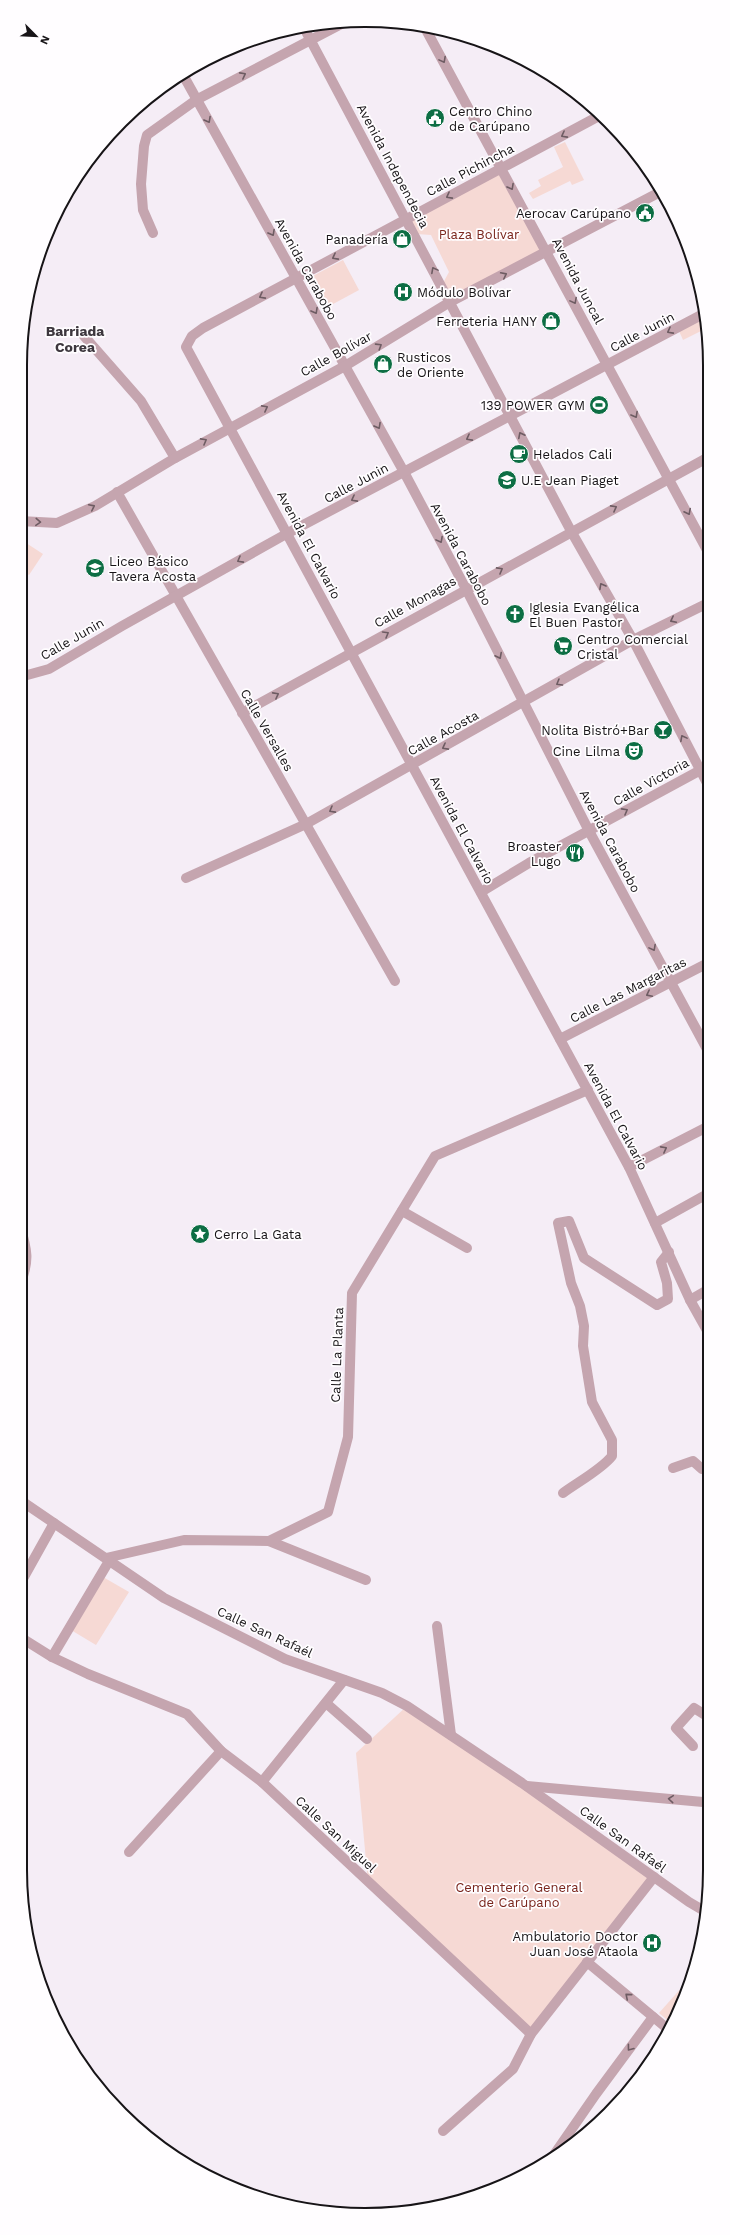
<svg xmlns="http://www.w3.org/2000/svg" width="730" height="2235" viewBox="0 0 730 2235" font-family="'Work Sans',sans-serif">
<rect width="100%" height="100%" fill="#f5edf6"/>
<g fill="#f6d9d4">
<polygon points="565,142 584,180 572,185 570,181 533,199 529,193 541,186 538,180 563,167 554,147"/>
<polygon points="498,173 542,252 450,297 443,283 449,272 431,235 417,234 410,222"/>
<polygon points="343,260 359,290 322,310 308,282 309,278"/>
<polygon points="706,317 707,328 683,340 679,331"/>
<polygon points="20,539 43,554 29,575 20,569"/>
<polygon points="103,1577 129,1592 96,1645 71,1630"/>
<polygon points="407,1706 654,1877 531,2034 368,1882 356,1753"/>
<polygon points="691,1977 684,2002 672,2024 659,2013"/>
</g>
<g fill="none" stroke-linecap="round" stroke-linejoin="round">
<g stroke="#c5a5af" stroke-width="10">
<polyline points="303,26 571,531 633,640 708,785"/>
<polyline points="424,26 707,550"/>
<polyline points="182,73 404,472 466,589 589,831 708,1051"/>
<polyline points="599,116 203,328 192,336 186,347 629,1167 690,1300 709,1334"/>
<polyline points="153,233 143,210 141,184 144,146 147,135 196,100 345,22"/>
<polyline points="84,336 141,401 175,458"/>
<polyline points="117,492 395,981"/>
<polyline points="20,521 57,523 95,506 175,458 345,366 450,302 660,192"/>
<polyline points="20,677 49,669 122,626 288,533 705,313"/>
<polyline points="242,713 707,458"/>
<polyline points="186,878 306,824 633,640 708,603"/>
<polyline points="481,892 529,863 708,766"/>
<polyline points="560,1039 708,963"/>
<polyline points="629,1167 709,1126"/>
<polyline points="402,1211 467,1248"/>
<polyline points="655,1223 709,1193"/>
<path d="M20 1226C27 1249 30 1261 20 1284"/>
<polyline points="690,1300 709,1289"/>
<polyline points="673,1468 693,1461 702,1469 709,1467"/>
<path d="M563 1493C578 1482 602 1469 612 1456V1440L592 1402 583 1346 584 1326 580 1306 571 1283 558 1223 569 1221 584 1258 657 1305 668 1299 667 1283 661 1262 669 1252"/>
<polyline points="20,1500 164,1598 285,1659 382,1693 407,1706 522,1783 689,1902 706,1912"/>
<polyline points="269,1541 366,1580"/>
<polyline points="106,1558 184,1540 269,1541 328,1512 348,1437 352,1293 435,1156 588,1090"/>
<polyline points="20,1584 54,1523"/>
<polyline points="437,1626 451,1735"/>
<polyline points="20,1637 52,1657 88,1674 187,1714 221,1751"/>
<polyline points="52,1657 109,1561"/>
<polyline points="326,1703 367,1739"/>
<polyline points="693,1746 676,1728 694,1708 710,1718"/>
<polyline points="262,1782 344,1680"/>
<polyline points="527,1786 703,1802 710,1799"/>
<polyline points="129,1852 221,1751 262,1782 531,2034"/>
<polyline points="587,1962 669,2030"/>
<polyline points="443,2131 513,2069 531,2034 654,1877"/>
<polyline points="551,2159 596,2094 653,2017"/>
</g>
</g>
<defs><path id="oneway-chevron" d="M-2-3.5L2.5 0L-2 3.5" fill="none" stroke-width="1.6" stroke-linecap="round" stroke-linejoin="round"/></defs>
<g stroke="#6e5c63">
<use href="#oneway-chevron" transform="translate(443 60) rotate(62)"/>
<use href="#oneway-chevron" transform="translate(243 75) rotate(-28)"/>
<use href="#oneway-chevron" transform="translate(208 120) rotate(61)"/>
<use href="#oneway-chevron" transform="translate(564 135) rotate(152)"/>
<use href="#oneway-chevron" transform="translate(511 187) rotate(61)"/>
<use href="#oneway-chevron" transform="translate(449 196) rotate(152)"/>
<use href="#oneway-chevron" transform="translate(272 233) rotate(61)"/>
<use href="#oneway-chevron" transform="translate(335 257) rotate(152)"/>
<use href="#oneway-chevron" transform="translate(434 270) rotate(-118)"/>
<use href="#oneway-chevron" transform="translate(504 275) rotate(-27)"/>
<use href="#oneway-chevron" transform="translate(262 296) rotate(152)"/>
<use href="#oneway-chevron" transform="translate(574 301) rotate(62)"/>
<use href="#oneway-chevron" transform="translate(315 311) rotate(61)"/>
<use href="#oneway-chevron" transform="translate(670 331) rotate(152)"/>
<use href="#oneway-chevron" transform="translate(379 346) rotate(-32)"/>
<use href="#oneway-chevron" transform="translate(265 408) rotate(-28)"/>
<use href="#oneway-chevron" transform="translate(635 415) rotate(61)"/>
<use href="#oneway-chevron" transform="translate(378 426) rotate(61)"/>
<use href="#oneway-chevron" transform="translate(521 435) rotate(-117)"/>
<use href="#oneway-chevron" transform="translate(469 438) rotate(152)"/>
<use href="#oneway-chevron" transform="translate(204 441) rotate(-29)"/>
<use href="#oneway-chevron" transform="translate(354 499) rotate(152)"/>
<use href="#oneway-chevron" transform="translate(92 507) rotate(-26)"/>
<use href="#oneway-chevron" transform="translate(614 508) rotate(-28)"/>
<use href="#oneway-chevron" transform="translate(688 512) rotate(63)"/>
<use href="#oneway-chevron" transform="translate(38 522) rotate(3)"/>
<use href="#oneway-chevron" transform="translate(440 540) rotate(62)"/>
<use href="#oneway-chevron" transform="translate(240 560) rotate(151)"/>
<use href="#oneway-chevron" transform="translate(500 570) rotate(-29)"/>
<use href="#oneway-chevron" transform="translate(602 586) rotate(-119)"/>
<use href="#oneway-chevron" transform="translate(673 620) rotate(153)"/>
<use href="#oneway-chevron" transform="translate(386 634) rotate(-30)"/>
<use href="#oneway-chevron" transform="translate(499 656) rotate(63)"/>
<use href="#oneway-chevron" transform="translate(559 683) rotate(150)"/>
<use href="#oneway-chevron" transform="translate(276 695) rotate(-28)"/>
<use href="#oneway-chevron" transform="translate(683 738) rotate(-118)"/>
<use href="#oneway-chevron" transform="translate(445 747) rotate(152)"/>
<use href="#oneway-chevron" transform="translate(332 810) rotate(151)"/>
<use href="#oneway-chevron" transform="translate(625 811) rotate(-29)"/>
<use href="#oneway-chevron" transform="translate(653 948) rotate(62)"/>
<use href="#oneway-chevron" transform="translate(649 994) rotate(153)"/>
<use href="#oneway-chevron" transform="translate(664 1149) rotate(-28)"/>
<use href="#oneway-chevron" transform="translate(671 1799) rotate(-175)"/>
<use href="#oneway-chevron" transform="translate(628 1996) rotate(-140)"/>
<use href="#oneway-chevron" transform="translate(630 2048) rotate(127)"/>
</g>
<defs>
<g id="civic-disc" transform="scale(1)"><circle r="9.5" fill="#0d6e44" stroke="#fffdff"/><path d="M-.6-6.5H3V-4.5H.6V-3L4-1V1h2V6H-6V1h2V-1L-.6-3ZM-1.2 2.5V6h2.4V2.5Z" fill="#fff"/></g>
<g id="shop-disc" transform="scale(1)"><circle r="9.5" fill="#0d6e44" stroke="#fffdff"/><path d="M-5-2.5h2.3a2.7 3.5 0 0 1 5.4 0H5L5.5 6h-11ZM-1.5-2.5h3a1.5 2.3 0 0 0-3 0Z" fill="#fff"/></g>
<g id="hospital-disc" transform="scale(1)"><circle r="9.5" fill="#0d6e44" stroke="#fffdff"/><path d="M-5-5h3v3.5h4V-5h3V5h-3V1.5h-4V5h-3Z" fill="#fff"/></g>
<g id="stadium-disc" transform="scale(1)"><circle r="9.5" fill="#0d6e44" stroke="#fffdff"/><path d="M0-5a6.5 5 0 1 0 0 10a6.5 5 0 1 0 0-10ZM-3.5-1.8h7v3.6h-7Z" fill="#fff"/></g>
<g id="cafe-disc" transform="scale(1)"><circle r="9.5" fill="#0d6e44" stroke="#fffdff"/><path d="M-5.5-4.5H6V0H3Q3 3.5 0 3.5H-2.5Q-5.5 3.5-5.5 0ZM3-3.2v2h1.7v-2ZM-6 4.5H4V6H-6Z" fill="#fff"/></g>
<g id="school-disc" transform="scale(1)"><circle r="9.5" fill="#0d6e44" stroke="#fffdff"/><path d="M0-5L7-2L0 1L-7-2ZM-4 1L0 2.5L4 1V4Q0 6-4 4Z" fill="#fff"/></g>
<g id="church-disc" transform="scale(1)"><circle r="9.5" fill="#0d6e44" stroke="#fffdff"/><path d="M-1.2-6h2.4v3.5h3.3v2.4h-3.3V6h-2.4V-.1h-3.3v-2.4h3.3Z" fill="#fff"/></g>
<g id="supermarket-disc" transform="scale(1)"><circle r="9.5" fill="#0d6e44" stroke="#fffdff"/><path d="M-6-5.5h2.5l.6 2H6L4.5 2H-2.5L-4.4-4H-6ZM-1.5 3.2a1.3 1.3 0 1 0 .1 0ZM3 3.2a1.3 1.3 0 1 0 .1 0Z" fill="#fff"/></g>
<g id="bar-disc" transform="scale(1)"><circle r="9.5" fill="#0d6e44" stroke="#fffdff"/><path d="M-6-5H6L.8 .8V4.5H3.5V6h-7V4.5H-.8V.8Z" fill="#fff"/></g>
<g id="theatre-disc" transform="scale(1)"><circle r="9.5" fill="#0d6e44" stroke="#fffdff"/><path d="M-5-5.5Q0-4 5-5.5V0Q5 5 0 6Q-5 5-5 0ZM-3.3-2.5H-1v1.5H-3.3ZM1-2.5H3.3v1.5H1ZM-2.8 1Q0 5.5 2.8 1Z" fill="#fff"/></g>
<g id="restaurant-disc" transform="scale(1)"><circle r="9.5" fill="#0d6e44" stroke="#fffdff"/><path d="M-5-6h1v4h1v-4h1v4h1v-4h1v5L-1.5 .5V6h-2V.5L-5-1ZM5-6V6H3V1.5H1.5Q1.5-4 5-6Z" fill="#fff"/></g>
<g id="sight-disc" transform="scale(1)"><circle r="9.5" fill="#0d6e44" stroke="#fffdff"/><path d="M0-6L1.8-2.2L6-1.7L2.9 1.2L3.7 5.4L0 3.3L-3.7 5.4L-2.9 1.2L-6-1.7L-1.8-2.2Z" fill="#fff"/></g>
</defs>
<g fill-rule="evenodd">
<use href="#civic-disc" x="435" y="118"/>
<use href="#civic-disc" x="645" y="213"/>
<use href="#shop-disc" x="402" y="239"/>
<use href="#hospital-disc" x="403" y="292"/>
<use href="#shop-disc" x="551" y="321"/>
<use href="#shop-disc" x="383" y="364"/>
<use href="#stadium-disc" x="599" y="405"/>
<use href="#cafe-disc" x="519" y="454"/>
<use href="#school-disc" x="507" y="480"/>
<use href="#school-disc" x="95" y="568"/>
<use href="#church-disc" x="515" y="614"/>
<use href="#supermarket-disc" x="563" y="646"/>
<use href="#bar-disc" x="663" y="730"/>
<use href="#theatre-disc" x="634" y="751"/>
<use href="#restaurant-disc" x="575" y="853"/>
<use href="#sight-disc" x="200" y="1234"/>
<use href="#hospital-disc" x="652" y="1943"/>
</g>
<g text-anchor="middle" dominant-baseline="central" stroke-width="3.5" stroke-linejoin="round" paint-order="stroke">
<g font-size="13" fill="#171417" stroke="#fffdff" text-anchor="start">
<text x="449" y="111">Centro Chino<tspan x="449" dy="15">de Carúpano</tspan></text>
<text x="631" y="213" text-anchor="end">Aerocav Carúpano</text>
<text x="388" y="239" text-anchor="end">Panadería</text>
<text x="417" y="292">Módulo Bolívar</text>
<text x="537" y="321" text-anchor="end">Ferreteria HANY</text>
<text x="397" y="357">Rusticos<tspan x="397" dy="15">de Oriente</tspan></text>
<text x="585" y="405" text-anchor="end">139 POWER GYM</text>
<text x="533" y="454">Helados Cali</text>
<text x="521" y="480">U.E Jean Piaget</text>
<text x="109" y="561">Liceo Básico<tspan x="109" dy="15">Tavera Acosta</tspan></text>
<text x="529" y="607">Iglesia Evangélica<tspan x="529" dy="15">El Buen Pastor</tspan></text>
<text x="577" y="639">Centro Comercial<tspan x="577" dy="15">Cristal</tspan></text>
<text x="649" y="730" text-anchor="end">Nolita Bistró+Bar</text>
<text x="620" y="751" text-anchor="end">Cine Lilma</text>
<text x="561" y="846" text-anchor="end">Broaster<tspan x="561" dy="15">Lugo</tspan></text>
<text x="214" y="1234">Cerro La Gata</text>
<text x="638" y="1936" text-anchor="end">Ambulatorio Doctor<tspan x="638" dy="15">Juan José Ataola</tspan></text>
</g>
<g font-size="13" fill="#171417" stroke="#fffdff">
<text transform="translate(393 166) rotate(62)">Avenida Independecia</text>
<text transform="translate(470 170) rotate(-28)">Calle Pichincha</text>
<text transform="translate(306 269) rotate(61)">Avenida Carabobo</text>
<text transform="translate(578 281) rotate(62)">Avenida Juncal</text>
<text transform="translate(642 332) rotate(-28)">Calle Junin</text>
<text transform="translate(336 354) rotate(-29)">Calle Bolívar</text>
<text transform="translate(356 483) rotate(-28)">Calle Junin</text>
<text transform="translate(309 545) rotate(62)">Avenida El Calvario</text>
<text transform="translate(461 554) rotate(62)">Avenida Carabobo</text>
<text transform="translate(415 602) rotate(-29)">Calle Monagas</text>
<text transform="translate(72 639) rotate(-30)">Calle Junin</text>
<text transform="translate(267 730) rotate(60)">Calle Versalles</text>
<text transform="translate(443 733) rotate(-29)">Calle Acosta</text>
<text transform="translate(651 782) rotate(-29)">Calle Victoria</text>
<text transform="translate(462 830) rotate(62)">Avenida El Calvario</text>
<text transform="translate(610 841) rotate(62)">Avenida Carabobo</text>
<text transform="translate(628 990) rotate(-27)">Calle Las Margaritas</text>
<text transform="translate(616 1116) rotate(62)">Avenida El Calvario</text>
<text transform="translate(337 1355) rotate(-88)">Calle La Planta</text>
<text transform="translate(265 1632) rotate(25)">Calle San Rafaél</text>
<text transform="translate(336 1834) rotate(43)">Calle San Miguel</text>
<text transform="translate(623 1839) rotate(36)">Calle San Rafaél</text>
</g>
<g font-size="13" fill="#7a261d" stroke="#fffdff">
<text x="479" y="234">Plaza Bolívar</text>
<text x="519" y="1887">Cementerio General<tspan x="519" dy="15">de Carúpano</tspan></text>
</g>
<g font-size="14" font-weight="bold" fill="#3d373e" stroke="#fffdff">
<text x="75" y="331">Barriada<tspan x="75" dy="16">Corea</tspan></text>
</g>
</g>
<path d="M0 0H730V2235H0ZM365 27H365A338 338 0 0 1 703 365V1870A338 338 0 0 1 365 2208H365A338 338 0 0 1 27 1870V365A338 338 0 0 1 365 27Z" fill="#fffdff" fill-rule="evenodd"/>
<path fill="none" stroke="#171417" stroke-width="2" d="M365 27H365A338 338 0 0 1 703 365V1870A338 338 0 0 1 365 2208H365A338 338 0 0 1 27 1870V365A338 338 0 0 1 365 27Z"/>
<g transform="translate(36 36) rotate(114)" stroke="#fffdff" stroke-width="3" paint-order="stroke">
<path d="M0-3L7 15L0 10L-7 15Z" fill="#171417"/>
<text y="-6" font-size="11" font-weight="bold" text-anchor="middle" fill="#171417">N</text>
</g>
</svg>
